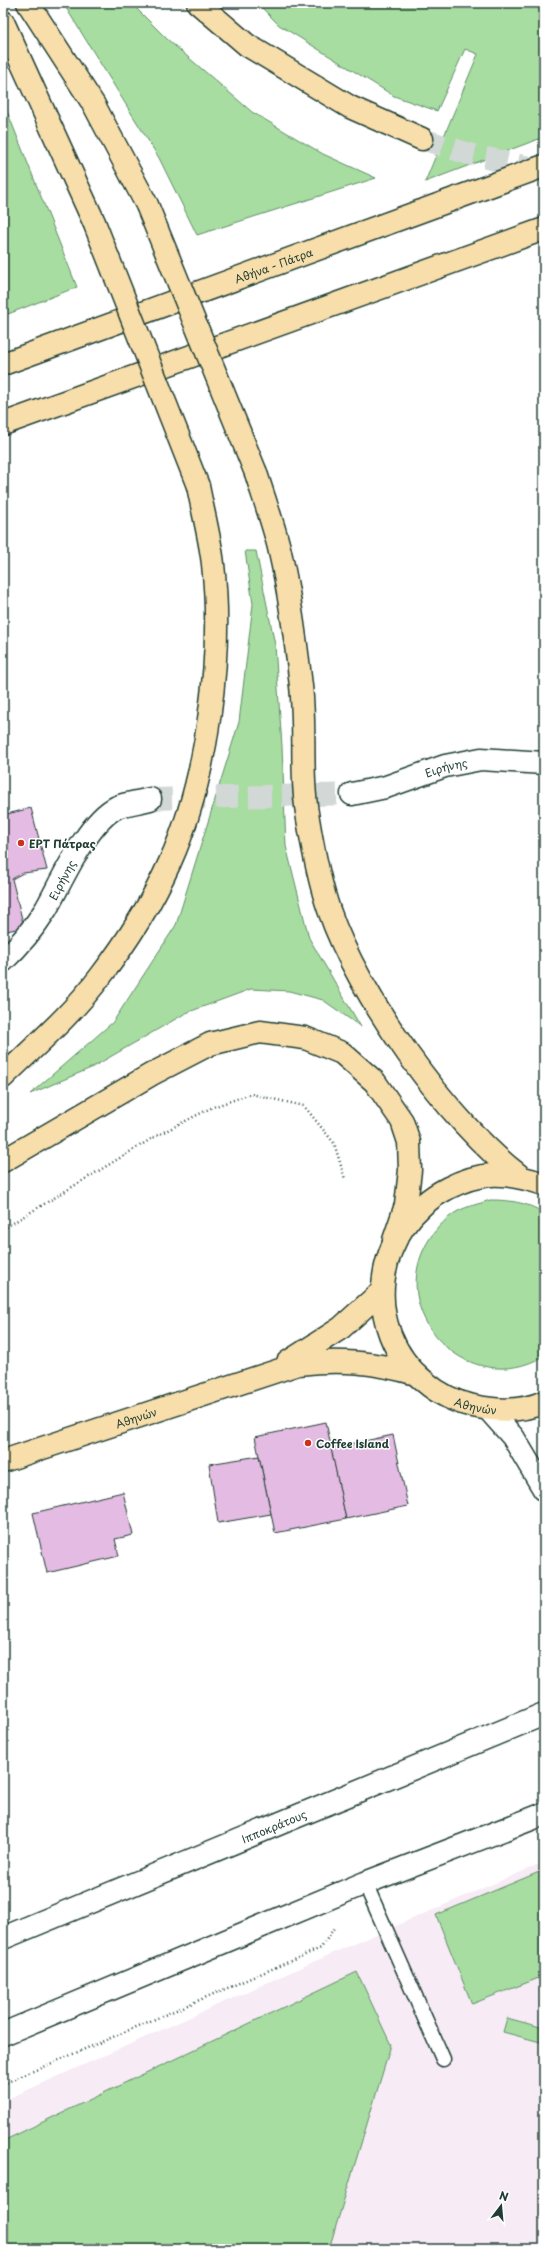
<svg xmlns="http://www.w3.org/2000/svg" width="547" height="2252" viewBox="0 0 547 2252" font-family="'Playpen Sans',sans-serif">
<rect width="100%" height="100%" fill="#fff"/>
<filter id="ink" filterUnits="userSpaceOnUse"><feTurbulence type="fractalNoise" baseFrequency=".025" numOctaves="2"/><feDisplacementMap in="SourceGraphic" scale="8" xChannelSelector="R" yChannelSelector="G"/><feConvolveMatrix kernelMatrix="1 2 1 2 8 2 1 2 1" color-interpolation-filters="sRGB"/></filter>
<g filter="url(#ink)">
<polygon fill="#f7ebf6" points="544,1862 544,2249 3,2249 3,2101 349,1946"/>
<g fill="#a7dda1" stroke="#638d6a">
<polygon points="63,3 131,3 167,39 252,112 323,154 376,178 197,235 159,158"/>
<polygon points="257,3 532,3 544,6 544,137 425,182 478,54 465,49 437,111 394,96 279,25"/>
<polygon points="3,101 77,287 3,316"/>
<polygon points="245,551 256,551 275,645 282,746 286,846 309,938 361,1027 323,1000 289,991 251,989 186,1013 91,1068 30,1094 113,1022 176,925 239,722 253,604"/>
<path d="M490 1200C509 1200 527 1202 544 1213V1356C468 1401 382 1312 430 1238 437 1228 447 1217 458 1211 467 1206 480 1204 490 1200Z"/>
<polygon points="544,1870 544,1976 472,2004 436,1915"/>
<polygon points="357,1972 391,2045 329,2249 3,2249 3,2141"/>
<polygon points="507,2018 544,2028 544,2043 503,2032"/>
</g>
<g fill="#e4bbe2" stroke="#1f3d34">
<polygon points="31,808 47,870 23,873 12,879 24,927 3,932 3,815"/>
<polygon points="326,1422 346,1519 275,1533 255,1437"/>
<polygon points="393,1435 408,1506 346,1519 331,1448"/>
<polygon points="259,1456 271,1514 218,1523 209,1464"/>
<polygon points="123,1492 133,1535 115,1539 119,1556 47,1573 33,1513"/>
</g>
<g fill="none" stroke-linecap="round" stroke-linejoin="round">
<polyline stroke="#d2d8d6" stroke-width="22" stroke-dasharray="22 11" stroke-linecap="butt" points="150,799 352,794"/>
<polyline stroke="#d2d8d6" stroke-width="22" stroke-dasharray="22 11" stroke-linecap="butt" points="422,139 472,155 544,170"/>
<g stroke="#1f3d34" stroke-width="17">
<polyline id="service" points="365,1883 443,2059"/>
</g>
<g stroke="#1f3d34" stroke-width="25">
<g id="minor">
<path id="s1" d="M352 794 386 787 445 766 481 759 544 763"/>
<path id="s2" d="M3 961C19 946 34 928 46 909 62 881 87 822 117 807 127 803 140 802 150 799"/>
</g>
</g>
<g stroke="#1f3d34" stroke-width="25">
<g id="tertiary">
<polyline points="489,1410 513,1437 544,1489"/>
<path id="s3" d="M3 1938 544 1714"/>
<polyline points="3,2034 365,1883 544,1814"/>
</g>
</g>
<g stroke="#1f3d34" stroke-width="25">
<g id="primary">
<path id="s4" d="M544 1184C526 1178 509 1174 491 1175 476 1176 460 1182 448 1188 373 1226 359 1329 425 1382 439 1394 455 1402 473 1406 496 1411 522 1412 544 1402"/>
<polyline points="288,1362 341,1328 382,1291"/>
<path id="s5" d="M3 1461 298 1364C341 1359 374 1362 416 1374"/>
</g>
</g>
<g stroke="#1f3d34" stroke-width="25">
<g id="motorway">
<polyline points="28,3 94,105 147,205"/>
<polyline points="198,3 247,45 350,107 422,139"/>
<polyline points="3,22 94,222"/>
<path id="s6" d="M3 364 544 166"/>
<polyline points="3,424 544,229"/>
<path d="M256 473C264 499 274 525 280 552 290 595 296 642 301 686 306 730 300 775 308 819 313 849 319 881 329 910 358 995 449 1123 520 1176"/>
<path d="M3 1077C36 1045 72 1014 100 977 127 942 152 902 170 862 208 778 223 655 213 564 210 538 203 512 198 486"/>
<polyline points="3,1161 152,1074 210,1044 260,1032 305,1038 342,1053 375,1082 402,1121 409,1142 410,1170 406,1205 394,1240"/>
</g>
</g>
<g stroke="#1f3d34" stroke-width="2.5" stroke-dasharray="1 3" stroke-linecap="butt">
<polyline points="3,1229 156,1136 213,1107 251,1094 304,1106 334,1143 345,1179"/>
<polyline points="3,2084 321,1948 334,1928"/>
</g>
<use href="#service" stroke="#fff" stroke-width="14"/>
<use href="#minor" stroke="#fff" stroke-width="22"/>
<use href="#tertiary" stroke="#fff" stroke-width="22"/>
<use href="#primary" stroke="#f8deab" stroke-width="22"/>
<use href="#motorway" stroke="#f8deab" stroke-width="22"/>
<g stroke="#1f3d34" stroke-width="25" stroke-linecap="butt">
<g id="motorway-bridge">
<polyline points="147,205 256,473"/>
<polyline points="94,222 198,486"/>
</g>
</g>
<use href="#motorway-bridge" stroke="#f8deab" stroke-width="22"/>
</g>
</g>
<g fill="#c8321e" stroke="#fff" stroke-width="1.5">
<circle cx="21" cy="843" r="4"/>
<circle cx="308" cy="1443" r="4"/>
</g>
<g text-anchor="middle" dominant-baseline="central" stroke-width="3" stroke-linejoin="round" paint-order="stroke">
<g font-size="11" fill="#1f3d34" stroke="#fff">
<text stroke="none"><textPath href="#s6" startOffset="288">Αθήνα - Πάτρα</textPath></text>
<text stroke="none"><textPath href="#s1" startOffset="98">Ειρήνης</textPath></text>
<text stroke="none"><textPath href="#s2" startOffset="101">Ειρήνης</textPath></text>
<text stroke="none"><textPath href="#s4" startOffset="388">Αθηνών</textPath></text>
<text stroke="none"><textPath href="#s5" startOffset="140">Αθηνών</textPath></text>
<text stroke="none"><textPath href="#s3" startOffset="293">Ιπποκράτους</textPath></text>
</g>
<g font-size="11" font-weight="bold" fill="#1f3d34" stroke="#fff" text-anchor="start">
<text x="29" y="843">ΕΡΤ Πάτρας</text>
<text x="316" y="1443">Coffee Island</text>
</g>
</g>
<rect width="547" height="2252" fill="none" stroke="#fff" stroke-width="16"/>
<rect x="8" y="8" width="531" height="2236" fill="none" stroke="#1f3d34" stroke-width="1.5" filter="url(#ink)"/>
<g transform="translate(501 2206) rotate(16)" stroke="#ffffff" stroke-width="3" paint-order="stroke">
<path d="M0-3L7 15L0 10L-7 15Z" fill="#1f3d34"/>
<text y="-6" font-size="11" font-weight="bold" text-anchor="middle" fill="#1f3d34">N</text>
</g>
</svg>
